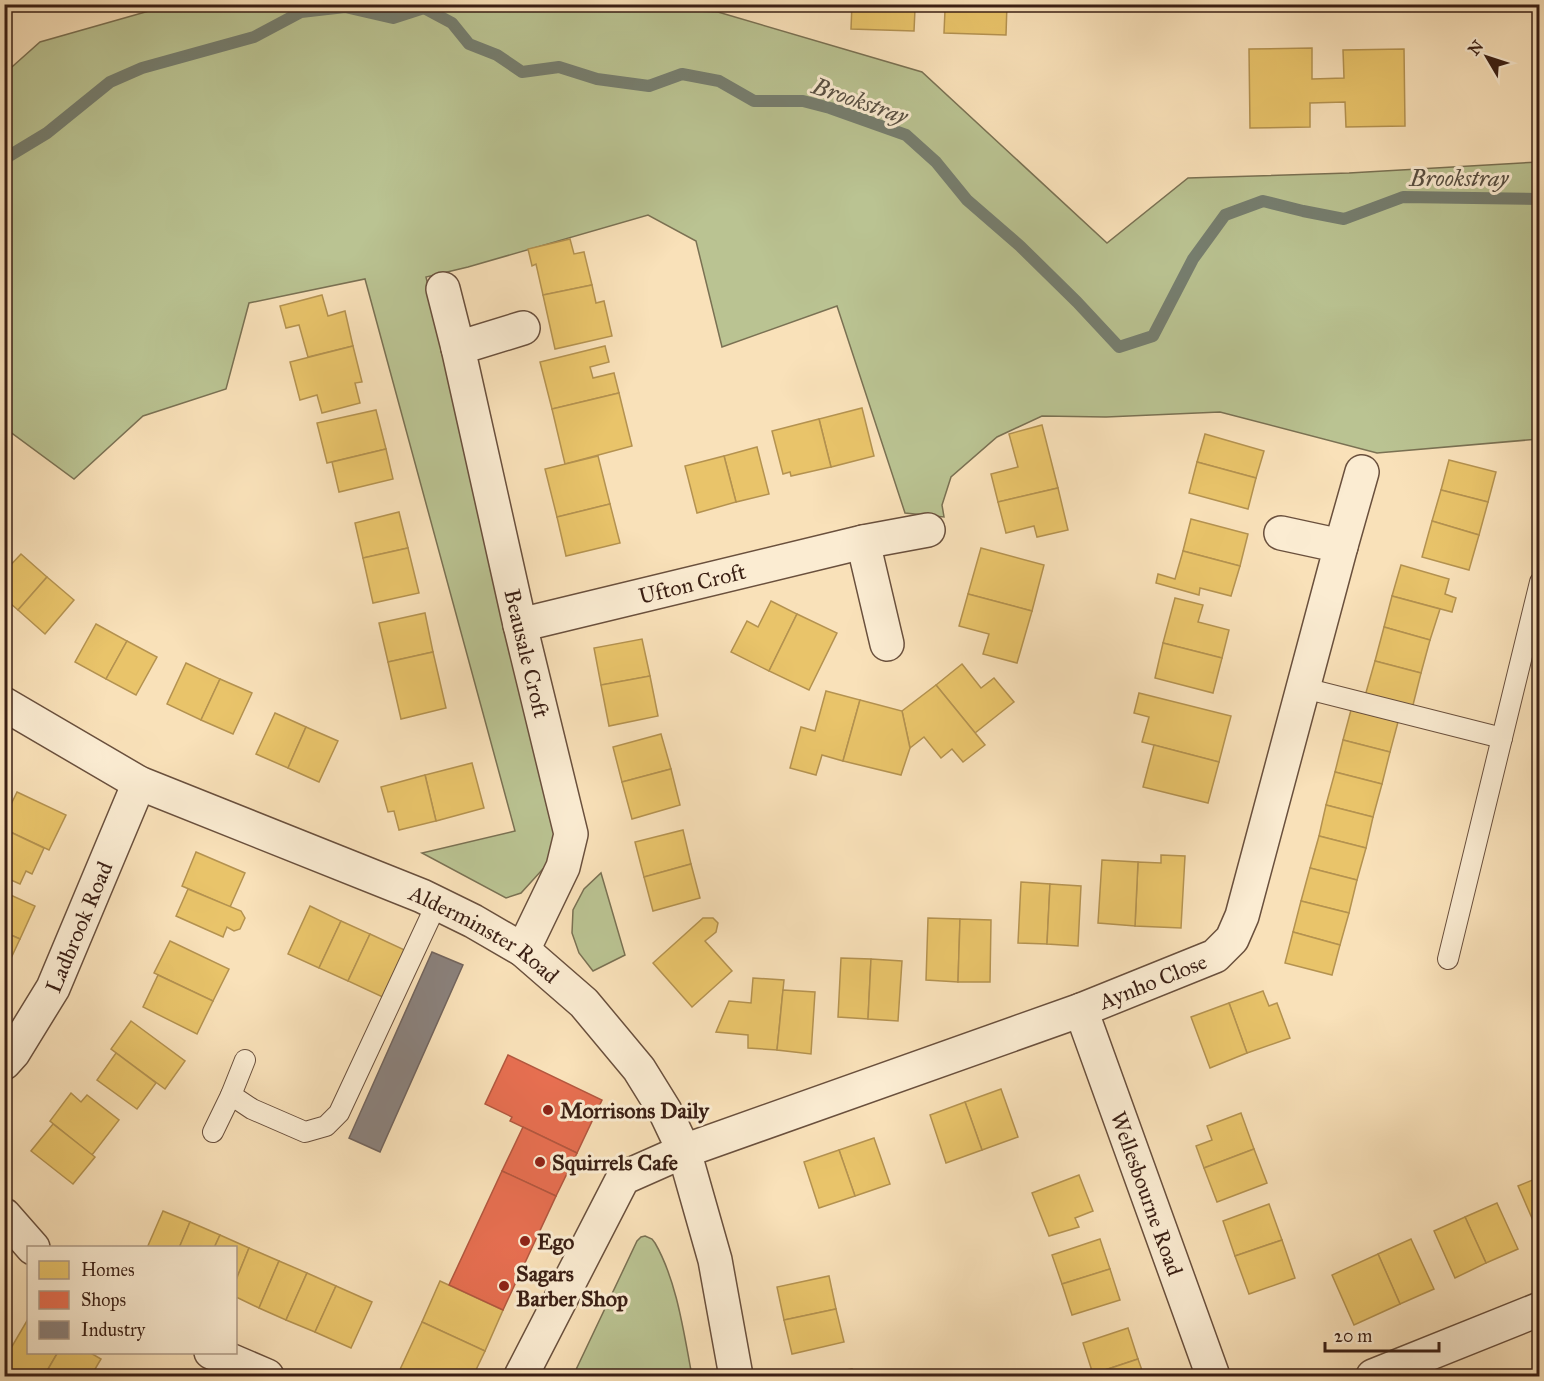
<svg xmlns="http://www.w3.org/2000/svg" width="1544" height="1381" viewBox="0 0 1544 1381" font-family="'IM FELL Great Primer',serif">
<rect width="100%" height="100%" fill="#f9e1b9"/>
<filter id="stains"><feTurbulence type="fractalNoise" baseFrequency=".00333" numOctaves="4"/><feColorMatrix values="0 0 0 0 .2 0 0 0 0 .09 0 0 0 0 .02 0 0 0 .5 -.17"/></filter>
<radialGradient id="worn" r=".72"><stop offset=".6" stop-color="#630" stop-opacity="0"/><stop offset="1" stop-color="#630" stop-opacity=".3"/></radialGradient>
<g fill="#bac392" stroke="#7a7153" stroke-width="1.5">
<polygon points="550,4 718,12 922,72 1107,243 1188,178 1349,173 1539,162 1539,439 1377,453 1220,412 1106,417 1042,416 997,437 951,477 942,505 944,517 905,513 837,306 722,347 696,241 648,215 468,267 426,277 558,820 552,859 521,893 506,898 422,853 515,831 365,279 249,303 226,389 143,416 74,479 5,428 4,74 40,42 170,5"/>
<polygon points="601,873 625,955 593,971 579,953 572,933 573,910 584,889"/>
<path d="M645 1236 652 1239 655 1243C677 1281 684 1334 692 1376H573L637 1241 641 1237Z"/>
</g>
<g fill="#e9c46a" stroke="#b49250" stroke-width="1.5">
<polygon points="852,4 1007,4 1006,35 944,33 945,10 915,9 914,31 851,29"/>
<polygon points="1312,48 1312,79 1344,78 1343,50 1404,49 1405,126 1346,127 1345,102 1310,103 1310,127 1250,128 1249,49"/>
<polygon points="570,239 574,254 584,252 592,285 543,295 536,264 532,266 528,249"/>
<polygon points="592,285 596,303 604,301 612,336 555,349 543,295"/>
<polygon points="322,295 328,316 345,311 353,346 308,357 299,325 286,328 280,306"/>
<polygon points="353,346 362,382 355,383 360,403 322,413 317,395 300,400 290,362"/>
<polygon points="605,346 609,362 590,367 593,378 614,373 619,393 552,409 540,362"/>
<polygon points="619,393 632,446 565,464 552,409"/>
<polygon points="862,408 874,456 831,467 819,419"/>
<polygon points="376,410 386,449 327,463 317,423"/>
<polygon points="819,419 831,467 791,476 790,472 783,474 772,431"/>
<polygon points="1042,425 1058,488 998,502 991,474 1018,467 1009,434"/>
<polygon points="1205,434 1264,451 1256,478 1197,462"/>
<polygon points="757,447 769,494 736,502 724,456"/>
<polygon points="386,449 393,479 339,492 332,462"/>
<polygon points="598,456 610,504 557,517 545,469"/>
<polygon points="724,456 736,502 697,513 685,466"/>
<polygon points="1449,460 1496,472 1488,502 1441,490"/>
<polygon points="1197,462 1256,478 1248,509 1189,493"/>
<polygon points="1058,488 1068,530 1037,537 1034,526 1006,533 998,502"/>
<polygon points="1441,490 1488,502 1479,535 1432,521"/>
<polygon points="610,504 620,543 566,556 557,517"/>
<polygon points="399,512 408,548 363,558 355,523"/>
<polygon points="1191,519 1248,534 1240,566 1183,551"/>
<polygon points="1432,521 1479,535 1469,570 1422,557"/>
<polygon points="408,548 419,593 373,603 363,558"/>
<polygon points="981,548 1044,565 1032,611 968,594"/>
<polygon points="1183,551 1240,566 1231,596 1200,588 1199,595 1156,583 1158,574 1175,579"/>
<polygon points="21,554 47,577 18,610 4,598 4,572"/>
<polygon points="1401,565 1449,579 1445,594 1456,598 1452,612 1392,596"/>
<polygon points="47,577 74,600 45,634 18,610"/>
<polygon points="968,594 1032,611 1017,663 983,654 989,634 959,626"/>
<polygon points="1392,596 1440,609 1430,640 1384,627"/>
<polygon points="1175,598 1203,605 1198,622 1229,630 1222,658 1163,643"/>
<polygon points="771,601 797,614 769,671 731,652 747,621 758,627"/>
<polygon points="425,613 433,652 388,662 379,623"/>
<polygon points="797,614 837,633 809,690 769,671"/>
<polygon points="96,624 127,641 106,679 75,662"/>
<polygon points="1384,627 1430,640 1421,673 1375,661"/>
<polygon points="642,639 650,676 601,685 594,648"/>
<polygon points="127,641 157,657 136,695 106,679"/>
<polygon points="1163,643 1222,658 1213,693 1155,678"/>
<polygon points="433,652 446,708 401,719 388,662"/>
<polygon points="1375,661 1421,673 1412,709 1365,696"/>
<polygon points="186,663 220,679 201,720 167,704"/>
<polygon points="962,664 981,688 994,678 1014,702 975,733 936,685"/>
<polygon points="650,676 658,716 609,726 601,685"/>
<polygon points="220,679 252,693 233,734 201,720"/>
<polygon points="936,685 985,745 963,762 952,749 941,758 924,737 910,748 902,711"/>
<polygon points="826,691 860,700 843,761 822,755 816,775 790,768 801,727 815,731"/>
<polygon points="1139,693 1231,716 1219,762 1142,742 1149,717 1134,713"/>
<polygon points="860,700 902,711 910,748 901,775 843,761"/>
<polygon points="1351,710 1398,722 1390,752 1343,740"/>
<polygon points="275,713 306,727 288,768 256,754"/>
<polygon points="306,727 338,741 319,782 288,768"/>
<polygon points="661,734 671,769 622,782 613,747"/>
<polygon points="1343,740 1390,752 1382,784 1335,772"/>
<polygon points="1154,745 1219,762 1208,803 1143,787"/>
<polygon points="472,763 484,808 436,821 425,775"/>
<polygon points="671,769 680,805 632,819 622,782"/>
<polygon points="1335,772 1382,784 1373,817 1326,805"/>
<polygon points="425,775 436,821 399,830 394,811 388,812 381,787"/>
<polygon points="17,792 66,815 49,850 4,829 4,819"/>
<polygon points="1326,805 1373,817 1366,848 1319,836"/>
<polygon points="4,829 44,848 32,874 26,871 20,884 4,877"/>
<polygon points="683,830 691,864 644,877 635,842"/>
<polygon points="1319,836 1366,848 1357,880 1310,868"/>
<polygon points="196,852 245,873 230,907 182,886"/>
<polygon points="1161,855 1185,856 1181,928 1135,926 1138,862 1161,863"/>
<polygon points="1102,860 1138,862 1135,926 1098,923"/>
<polygon points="691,864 700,898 653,911 644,877"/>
<polygon points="1310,868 1357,880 1349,913 1301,901"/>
<polygon points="1021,882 1050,884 1047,944 1018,943"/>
<polygon points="1050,884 1081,886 1078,946 1047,944"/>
<polygon points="188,889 241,911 245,918 240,929 234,931 227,927 223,937 176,916"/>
<polygon points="4,892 35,906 20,939 4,932"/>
<polygon points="1301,901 1349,913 1340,945 1293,932"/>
<polygon points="310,906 341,921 319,968 288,954"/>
<polygon points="703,918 713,918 718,923 716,932 705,941 732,971 692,1007 653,963"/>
<polygon points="928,918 960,919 958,982 926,980"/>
<polygon points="960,919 991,920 990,982 958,982"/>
<polygon points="341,921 370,934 348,981 319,968"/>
<polygon points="4,932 20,939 6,969 4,968"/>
<polygon points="1293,932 1340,945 1332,975 1285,963"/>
<polygon points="370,934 409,952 387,999 348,981"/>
<polygon points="170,941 229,969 213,1001 154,973"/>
<polygon points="841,958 871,959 868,1019 838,1017"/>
<polygon points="871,959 902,961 898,1021 868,1019"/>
<polygon points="158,975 213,1001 197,1034 143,1007"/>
<polygon points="753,978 784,980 777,1050 748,1048 748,1035 716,1032 729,1001 751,1003"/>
<polygon points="783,990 815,992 811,1054 777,1050"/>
<polygon points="1263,991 1269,1006 1277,1003 1290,1038 1247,1053 1229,1003"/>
<polygon points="1229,1003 1247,1053 1210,1068 1191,1017"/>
<polygon points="131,1021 185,1061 165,1089 111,1049"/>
<polygon points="116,1053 156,1083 137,1109 97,1080"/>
<polygon points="1001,1089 1018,1137 982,1150 965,1102"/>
<polygon points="71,1093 81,1102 87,1095 119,1120 92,1155 50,1121"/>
<polygon points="965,1102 982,1150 946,1163 930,1115"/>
<polygon points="1241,1113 1254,1149 1204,1168 1196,1146 1212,1140 1207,1126"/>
<polygon points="53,1124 95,1157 73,1184 31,1151"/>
<polygon points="874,1138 890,1184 855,1196 839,1150"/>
<polygon points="1254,1149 1267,1183 1217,1202 1204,1168"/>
<polygon points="839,1150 855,1196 819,1208 804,1162"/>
<polygon points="1079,1175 1093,1211 1075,1218 1079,1227 1049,1236 1032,1193"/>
<polygon points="1540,1177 1540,1231 1538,1232 1518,1186"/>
<polygon points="1497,1203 1518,1249 1486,1263 1465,1217"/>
<polygon points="1269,1204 1282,1240 1235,1256 1223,1221"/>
<polygon points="163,1211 190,1222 179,1248 147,1248"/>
<polygon points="1465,1217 1486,1263 1455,1278 1434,1231"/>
<polygon points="190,1222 220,1235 214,1248 179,1248"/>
<polygon points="220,1235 249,1248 236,1280 236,1248 214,1248"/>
<polygon points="1100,1239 1110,1269 1062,1284 1052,1255"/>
<polygon points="1411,1239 1434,1289 1400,1304 1378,1254"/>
<polygon points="1282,1240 1295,1278 1249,1294 1235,1256"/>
<polygon points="249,1248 279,1261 259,1308 236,1297 236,1280"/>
<polygon points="1378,1254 1400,1304 1354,1325 1332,1275"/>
<polygon points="279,1261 307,1273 286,1320 259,1308"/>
<polygon points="1110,1269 1120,1300 1072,1315 1062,1284"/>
<polygon points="307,1273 336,1286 315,1332 286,1320"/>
<polygon points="829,1276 836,1309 784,1320 777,1287"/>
<polygon points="440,1281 503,1310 485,1351 422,1322"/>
<polygon points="336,1286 372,1302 351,1348 315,1332"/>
<polygon points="836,1309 844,1342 792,1354 784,1320"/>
<polygon points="28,1319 28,1352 58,1352 44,1376 4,1376 4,1360"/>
<polygon points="422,1322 485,1351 473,1376 397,1376"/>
<polygon points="1128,1328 1138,1359 1093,1374 1083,1343"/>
<polygon points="58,1352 89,1352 101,1359 91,1376 44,1376"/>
<polygon points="1138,1359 1144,1376 1094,1376 1093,1374"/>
<polygon points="852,1369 853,1376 813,1376"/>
</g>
<g fill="#e76f51" stroke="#b3573f" stroke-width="1.5">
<polygon points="508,1055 602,1100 577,1153 510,1121 512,1117 485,1104"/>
<polygon points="523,1127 577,1153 556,1196 502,1171"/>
<polygon points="502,1171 556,1196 503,1310 449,1285"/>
</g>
<polygon fill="#8a817c" stroke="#72645d" stroke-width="1.5" points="432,952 463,965 380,1152 349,1138"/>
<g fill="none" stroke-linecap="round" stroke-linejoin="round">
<polyline stroke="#767e6f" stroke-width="12" points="4,159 47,133 110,82 142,68 254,37 301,12 345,7 393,18 424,8 452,23 469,44 497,55 522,72 559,67 597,79 649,86 682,74 719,81 754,101 803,101 830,108 906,135 936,162 967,200 1020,246 1077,302 1119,347 1153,336 1193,259 1225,215 1263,201 1303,211 1344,219 1403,197 1540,199"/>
<g stroke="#6a503d" stroke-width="22">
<g id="service">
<polyline points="1304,688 1502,738"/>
<polyline points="1448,959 1540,582"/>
<polyline points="231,1095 252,1109 305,1132 326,1126 339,1113 437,903"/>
<polyline points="213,1132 231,1095 245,1060"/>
</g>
</g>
<g stroke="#6a503d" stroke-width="36">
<g id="minor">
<polyline points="443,289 458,348"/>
<path id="s1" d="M523 328 458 348 520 625 571 834 563 867 523 950"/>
<polyline points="863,542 887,644"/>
<polyline points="1341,546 1362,472"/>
<path id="s2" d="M520 625 863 542 928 530"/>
<path id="s3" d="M1081 1010 1213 1376"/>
<path id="s4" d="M4 1063 13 1053 53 988 139 783"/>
<polyline points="4,1215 33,1248"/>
<polyline points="211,1352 267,1376"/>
<path id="s5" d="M521 1376 623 1178 684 1151 1081 1010 1215 956 1232 939 1242 916 1341 546 1281 533"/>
<polyline points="1373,1376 1540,1309"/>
</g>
</g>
<g stroke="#6a503d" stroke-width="36">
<g id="tertiary">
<path id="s6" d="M4 704 139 783 422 896 473 921 523 950 584 1003 639 1069 665 1111 684 1151 715 1260 736 1376"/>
</g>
</g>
<use href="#service" stroke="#fbecd2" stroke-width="20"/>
<use href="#minor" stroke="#fbecd2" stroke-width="33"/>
<use href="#tertiary" stroke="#fbecd2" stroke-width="33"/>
</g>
<g fill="#8f2418" stroke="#fbecd2" stroke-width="2">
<circle cx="548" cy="1110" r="6"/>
<circle cx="540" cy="1162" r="6"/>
<circle cx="525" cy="1241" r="6"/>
<circle cx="504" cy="1286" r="6"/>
</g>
<g text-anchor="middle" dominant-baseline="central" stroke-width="6" stroke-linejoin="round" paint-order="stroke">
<g font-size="22" fill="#3a1f14" stroke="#fbecd2">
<text stroke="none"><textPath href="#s2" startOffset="177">Ufton Croft</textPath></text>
<text stroke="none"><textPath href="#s1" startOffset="381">Beausale Croft</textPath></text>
<text stroke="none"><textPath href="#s4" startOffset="156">Ladbrook Road</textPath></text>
<text stroke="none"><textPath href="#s6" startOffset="534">Alderminster Road</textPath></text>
<text stroke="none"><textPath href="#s5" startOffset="788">Aynho Close</textPath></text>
<text stroke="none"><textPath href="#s3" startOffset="195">Wellesbourne Road</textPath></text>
</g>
<g font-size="22" font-weight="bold" fill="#3a1f14" stroke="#fbecd2" text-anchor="start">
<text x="560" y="1110">Morrisons Daily</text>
<text x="552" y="1162">Squirrels Cafe</text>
<text x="537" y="1241">Ego</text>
<text x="516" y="1273">Sagars<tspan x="516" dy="25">Barber Shop</tspan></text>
</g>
<g font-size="24" font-style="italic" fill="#584f42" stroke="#fbecd2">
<text transform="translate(860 101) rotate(19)">Brookstray</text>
<text x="1459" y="178">Brookstray</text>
</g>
</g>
<rect width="1544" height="1381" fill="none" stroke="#f9e1b9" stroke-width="24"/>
<rect x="6" y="6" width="1532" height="1369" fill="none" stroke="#3a1f14" stroke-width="3"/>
<rect x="12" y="12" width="1520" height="1357" fill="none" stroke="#3a1f14" stroke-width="1.5"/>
<rect x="27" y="1246" width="210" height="108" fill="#fbecd2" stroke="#ae9a86" stroke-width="1.5"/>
<rect x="39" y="1261" width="30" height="18" fill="#e9c46a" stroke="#ae9a86" stroke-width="1.5"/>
<text x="81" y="1276" font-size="18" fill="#3a1f14">Homes</text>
<rect x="39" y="1291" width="30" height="18" fill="#e76f51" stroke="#ae9a86" stroke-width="1.5"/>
<text x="81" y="1306" font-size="18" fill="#3a1f14">Shops</text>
<rect x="39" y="1321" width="30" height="18" fill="#8a817c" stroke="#ae9a86" stroke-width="1.5"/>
<text x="81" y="1336" font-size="18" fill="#3a1f14">Industry</text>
<g transform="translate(1487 57) rotate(309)" stroke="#fbecd2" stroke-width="4.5" paint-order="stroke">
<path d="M0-4.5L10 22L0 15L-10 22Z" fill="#3a1f14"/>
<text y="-9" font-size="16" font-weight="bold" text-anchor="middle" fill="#3a1f14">N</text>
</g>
<path d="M1325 1342v9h114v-9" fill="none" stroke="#3a1f14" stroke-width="3"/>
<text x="1334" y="1342" font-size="18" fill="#3a1f14" stroke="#fbecd2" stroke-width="4.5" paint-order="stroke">20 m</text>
<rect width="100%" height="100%" filter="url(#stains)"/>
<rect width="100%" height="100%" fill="url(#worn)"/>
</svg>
